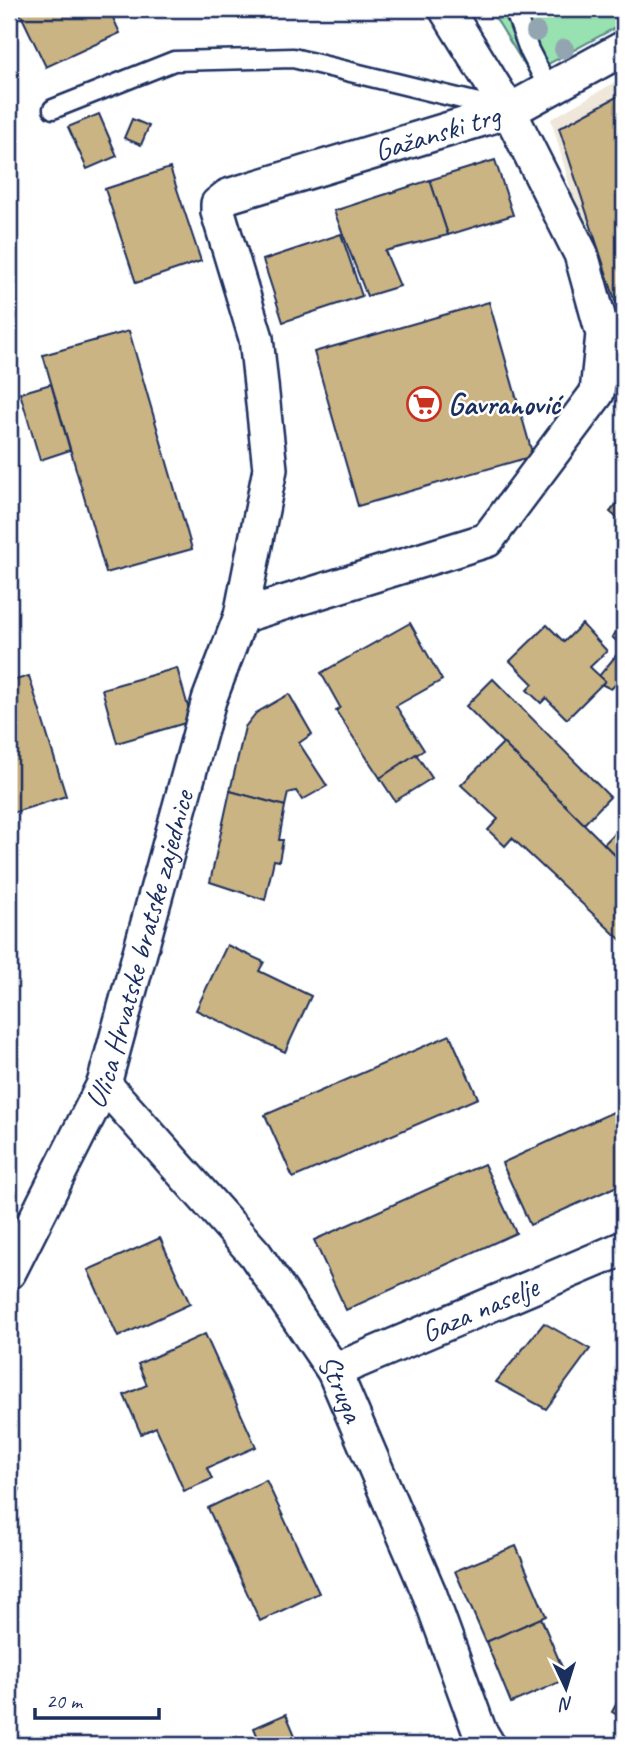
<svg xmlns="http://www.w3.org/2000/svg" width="633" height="1754" viewBox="0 0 633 1754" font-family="Caveat,sans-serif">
<rect width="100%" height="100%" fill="#fff"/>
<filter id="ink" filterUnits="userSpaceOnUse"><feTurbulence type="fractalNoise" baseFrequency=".0143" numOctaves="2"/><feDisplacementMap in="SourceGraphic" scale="14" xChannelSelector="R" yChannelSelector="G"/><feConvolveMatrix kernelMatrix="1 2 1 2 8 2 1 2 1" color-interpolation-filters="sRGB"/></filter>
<g filter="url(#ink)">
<polygon fill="#efe8da" points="624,77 624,380 551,119"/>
<polygon fill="#98e1b0" stroke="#5a8887" stroke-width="2" points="490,9 624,9 624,23 530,74"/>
<g fill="#cbb483" stroke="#1b2f5e" stroke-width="2">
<polygon points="18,9 109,9 120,33 46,67"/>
<polygon points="624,93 624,305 618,309 559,128"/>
<polygon points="99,114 117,156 87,169 68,127"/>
<polygon points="132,119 149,126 141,145 124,138"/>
<polygon points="495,160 513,215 448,235 430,180"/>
<polygon points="170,168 201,261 136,283 105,189"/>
<polygon points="430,180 448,235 385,251 400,286 367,296 334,211"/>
<polygon points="341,234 362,296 283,322 263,260"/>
<polygon points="489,302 533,456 358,506 314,352"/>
<polygon points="129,331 192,549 106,573 43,355"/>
<polygon points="51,384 70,450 40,460 20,393"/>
<polygon points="624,495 624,524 610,512"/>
<polygon points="410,623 442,680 396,706 424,750 380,778 336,711 340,707 321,673"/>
<polygon points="624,623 624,676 611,689 601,684 605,681 599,676 623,647 612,637"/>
<polygon points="582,624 607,651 590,667 605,681 567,719 546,698 541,703 527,690 533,684 510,661 547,625 564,642"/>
<polygon points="177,668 192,721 117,743 102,689"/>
<polygon points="29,676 66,796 9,814 9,682"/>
<polygon points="493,679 610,797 584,824 466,706"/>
<polygon points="289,694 312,734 299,743 327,786 302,800 296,791 288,793 285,806 230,791 245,727 256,713"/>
<polygon points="503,743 624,864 624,943 512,838 505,846 488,830 498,819 461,785"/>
<polygon points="416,754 432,778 395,801 380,778"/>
<polygon points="230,791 285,806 279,840 283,840 279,861 274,860 265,900 210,882"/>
<polygon points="621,827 624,830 624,864 604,844"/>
<polygon points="227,945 264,962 259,971 311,996 285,1052 196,1010"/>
<polygon points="450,1035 478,1098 293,1178 265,1115"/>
<polygon points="624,1107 624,1183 530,1225 502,1163"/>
<polygon points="484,1164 516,1233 346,1310 314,1240"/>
<polygon points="160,1238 190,1304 118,1337 88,1270"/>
<polygon points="544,1323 590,1349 546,1409 496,1382"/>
<polygon points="205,1334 256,1447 207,1468 212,1479 184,1491 156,1427 141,1434 124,1395 147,1385 138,1364"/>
<polygon points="266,1480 319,1593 260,1621 208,1508"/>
<polygon points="9,1484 20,1489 9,1515"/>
<polygon points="516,1546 546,1616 486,1642 455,1571"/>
<polygon points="541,1618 567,1679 511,1703 486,1642"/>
<polygon points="624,1690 624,1719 612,1712"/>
<polygon points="286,1714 299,1745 261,1745 254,1728"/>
</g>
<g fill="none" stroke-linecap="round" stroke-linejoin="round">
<g stroke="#1b2f5e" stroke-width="23">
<g id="service">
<polyline points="514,9 529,50 549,89"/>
<polyline points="53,109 174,61 293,58 499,108"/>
<polyline points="603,334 624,320"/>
</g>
</g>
<g stroke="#1b2f5e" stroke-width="38">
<g id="minor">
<polyline points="241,616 487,540 597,393 603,334 581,254 509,111 446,9"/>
<path id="s1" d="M104 1084 255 1254 334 1371 430 1595 479 1730 488 1745"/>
<path id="s2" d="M9 1272 104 1084 209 700 241 616 270 469 256 338 218 212V204L228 196 509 111 624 48"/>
<path id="s3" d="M334 1371 624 1248"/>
</g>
</g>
<use href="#service" stroke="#fff" stroke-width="18"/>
<use href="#minor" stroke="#fff" stroke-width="33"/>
</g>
<g fill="#93a5b1">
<circle cx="536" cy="32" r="10"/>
<circle cx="564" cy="49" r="10"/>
</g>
</g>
<defs>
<g id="supermarket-ring" transform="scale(1.75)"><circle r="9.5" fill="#fff" stroke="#c8321e" stroke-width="1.5"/><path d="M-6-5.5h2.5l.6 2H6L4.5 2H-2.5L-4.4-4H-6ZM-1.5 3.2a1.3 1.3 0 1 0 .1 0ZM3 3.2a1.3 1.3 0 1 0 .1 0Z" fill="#c8321e"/></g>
</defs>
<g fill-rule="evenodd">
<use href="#supermarket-ring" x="424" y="404"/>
</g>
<g text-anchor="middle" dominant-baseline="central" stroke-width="5" stroke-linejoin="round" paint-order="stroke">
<g font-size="30" fill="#1b2f5e" stroke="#fff">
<text stroke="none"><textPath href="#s2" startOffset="1351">Gažanski trg</textPath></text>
<text stroke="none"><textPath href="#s2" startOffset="350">Ulica Hrvatske bratske zajednice</textPath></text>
<text stroke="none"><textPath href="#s3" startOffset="158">Gaza naselje</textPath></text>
<text stroke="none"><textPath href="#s1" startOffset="387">Struga</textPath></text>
</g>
<g font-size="30" font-weight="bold" fill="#1b2f5e" stroke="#fff" text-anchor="start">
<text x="448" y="404">Gavranović</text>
</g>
</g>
<rect width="633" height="1754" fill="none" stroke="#fff" stroke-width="35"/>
<rect x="18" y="18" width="598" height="1719" fill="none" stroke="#1b2f5e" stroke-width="2.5" filter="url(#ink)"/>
<g transform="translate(566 1688) rotate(176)" stroke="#ffffff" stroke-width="5" paint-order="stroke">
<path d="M0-5L12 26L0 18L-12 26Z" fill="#1b2f5e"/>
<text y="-10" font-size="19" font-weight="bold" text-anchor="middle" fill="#1b2f5e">N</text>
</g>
<path d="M35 1708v10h124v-10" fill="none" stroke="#1b2f5e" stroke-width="3.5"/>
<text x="46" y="1708" font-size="21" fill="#1b2f5e" stroke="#ffffff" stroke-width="5" paint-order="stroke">20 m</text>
</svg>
